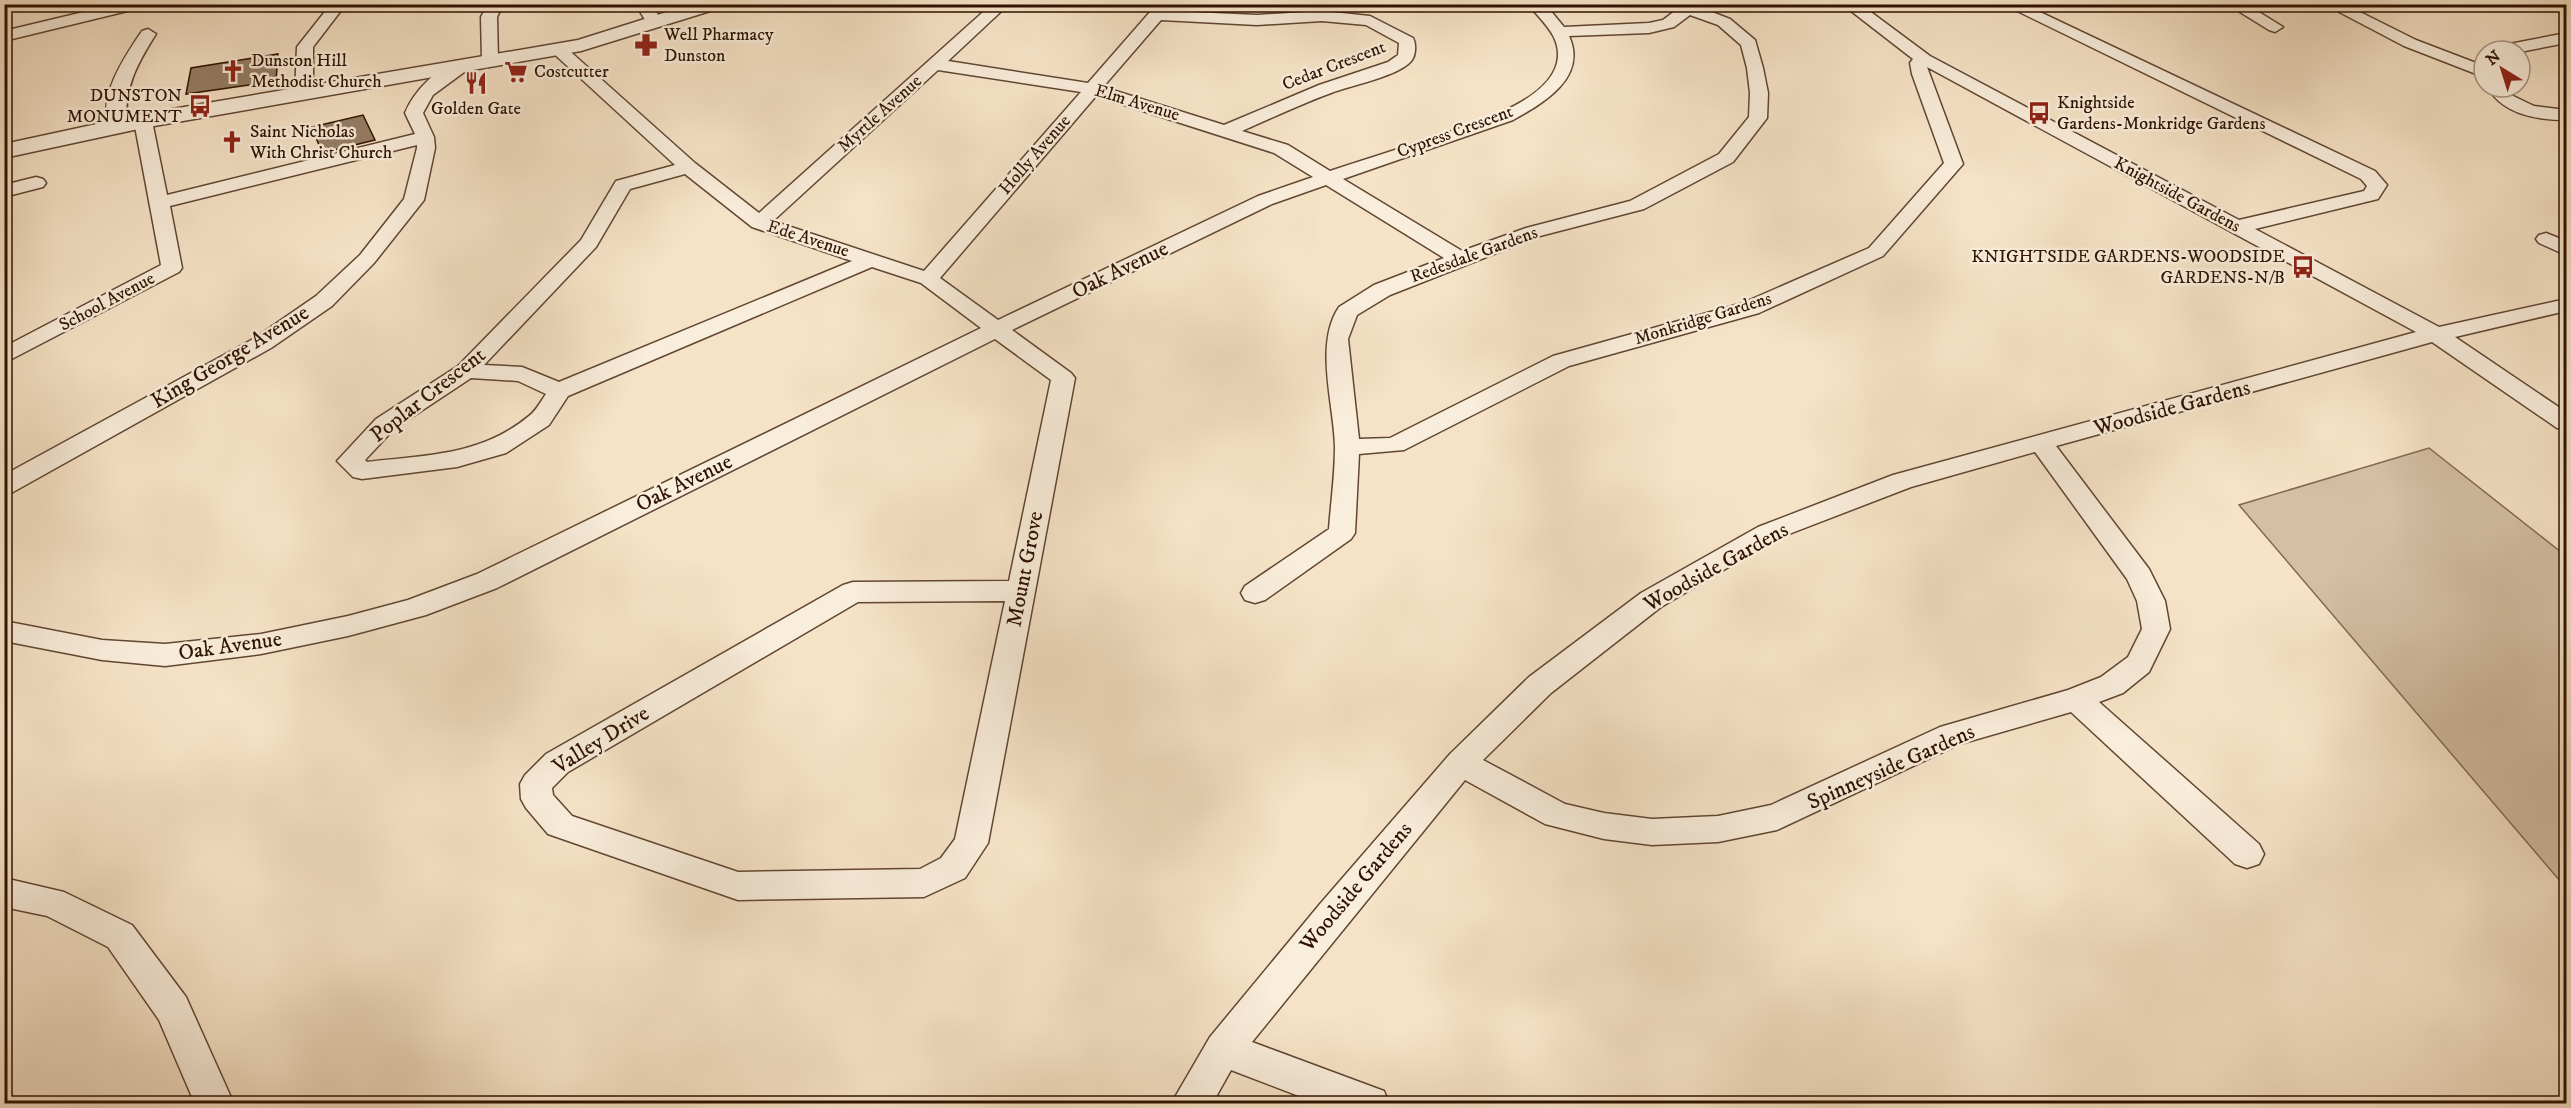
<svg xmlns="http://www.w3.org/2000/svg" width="2571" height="1108" viewBox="0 0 2571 1108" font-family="'IM FELL DW Pica',serif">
<rect width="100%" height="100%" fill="#f6e3c7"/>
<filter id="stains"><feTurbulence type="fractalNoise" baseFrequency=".00333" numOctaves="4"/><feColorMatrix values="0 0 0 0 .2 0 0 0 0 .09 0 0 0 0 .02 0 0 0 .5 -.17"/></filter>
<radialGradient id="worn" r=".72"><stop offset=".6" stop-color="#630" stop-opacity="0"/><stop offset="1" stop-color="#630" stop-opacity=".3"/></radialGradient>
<polygon fill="#d4bfa5" stroke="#826853" stroke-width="1.5" points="2429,448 2566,556 2566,888 2239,505"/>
<g fill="#967f68" stroke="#2f1201" stroke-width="1.5">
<polygon points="278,54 276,81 186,94 191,68"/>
<polygon points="363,115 375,140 322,153 312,127"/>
</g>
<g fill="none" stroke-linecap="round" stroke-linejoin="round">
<g stroke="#614632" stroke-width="3">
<g id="minor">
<polygon points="117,4 146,4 144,7 4,41 4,31"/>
<polygon points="331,4 346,4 313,47 313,92 310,96 298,96 295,92 297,47"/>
<polygon points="488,4 503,4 497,17 498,60 490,65 482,60 481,17"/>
<polygon points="642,4 657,4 655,10 663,23 661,26 649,26 639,10"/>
<path d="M992 4H1009L948 61 1088 83 1157 4H1173L1168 11 1257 15 1322 11 1370 16 1413 38C1416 43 1416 54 1412 60 1400 76 1352 85 1331 93 1301 104 1271 118 1242 131L1288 145 1330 171C1386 152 1445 136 1499 113 1520 104 1551 87 1557 63 1563 37 1542 22 1528 4H1545L1564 27 1649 23 1663 20 1684 4H1701L1699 7 1730 19 1755 40 1763 68 1768 93 1767 118 1733 162 1644 209 1540 236 1390 295 1357 315 1348 339 1359 439 1390 438 1553 356 1743 303 1869 248 1944 163 1912 74 1910 63 1913 59 1842 4H1860L1930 56 2239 220 2364 191 2367 186 2361 179 2003 4H2023L2375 171 2387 185 2378 199 2255 229 2439 327 2566 299V311L2455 337 2566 412V430L2557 428 2432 342 2056 446 2149 569 2165 601 2170 629 2149 672 2123 693 2099 702 2259 844 2264 854 2259 864 2247 868 2235 864 2071 712 1960 744 1777 830 1718 842 1652 845 1604 839 1545 824 1465 780 1252 1042 1384 1091 1389 1104H1320L1231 1070 1212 1104H1171L1210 1037 1320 904 1450 754 1529 677 1641 593 1758 527 1893 475 2416 332 1927 67 1963 164 1883 256 1759 313 1569 366 1404 450 1359 454 1355 533 1351 539 1265 600 1255 603 1245 600 1241 593 1245 586 1329 529C1331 502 1335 474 1335 447 1334 404 1314 344 1339 307L1374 285 1444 258 1326 185 1272 204 1012 330 1071 373 1075 378 988 843 965 878 924 897 738 900 548 834 526 808 521 799 520 784 525 775 546 754 843 585 853 582 1009 581 1051 380 995 339 497 588 426 615 348 636 261 654 165 666 102 660 4 641V621L102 640 165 644 261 634 348 616 408 600 477 574 981 328 921 283 872 267 568 396 549 425 506 453 457 467 362 479 353 477 337 461 376 419 458 366 581 240 616 181 675 165 552 52 550 49 552 46H564L695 163 759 213ZM1690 15 1718 25 1741 45 1747 68 1750 93 1749 117 1719 154 1630 201 1526 228 1462 251 1343 179 1513 120C1543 103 1588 78 1569 36L1649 33 1674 27ZM1161 20 1257 25 1322 21 1366 25 1399 43 1398 55 1388 62 1319 85 1224 125 1103 87ZM938 70 1081 92 924 271 773 221ZM1096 96 1274 153 1313 177 1258 196 998 320 940 278ZM685 174 752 227 852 261 559 382 522 367 484 365 596 247 630 189ZM471 378 518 381 546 394C541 401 536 411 529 416 481 456 426 455 367 462L365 460 394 429ZM2035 452 2127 579 2137 601 2142 629 2128 657 2101 677 2068 690 1940 727 1771 805 1718 816 1652 819 1604 813 1565 804 1483 760 1551 693 1661 607 1776 539 1911 487ZM1005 601 955 839 941 858 920 869 738 872 572 816 553 795 552 788 568 772 858 602Z"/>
<polygon points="2227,4 2246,4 2283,27 2275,32 2269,30"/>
<polygon points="2324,4 2344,4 2416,40 2484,66 2484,77 2404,46"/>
<path d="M148 29 156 34C137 64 123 89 127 126L124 130H112C93 102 127 53 142 31Z"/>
<polygon points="2566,33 2566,43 2520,52 2491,51 2499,46"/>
<path d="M461 61 469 66 467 70 433 95 423 113 434 137 435 148 424 200 374 263 332 306 271 348 13 492 4 494V475L255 338 316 296 360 255 404 199 417 148V145L170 206 182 268 179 272 4 363V347L161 265 134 121 137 117H149L152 121 167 195 415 134 405 113C414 91 437 67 461 61Z"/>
<path d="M2493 87H2513L2509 94 2534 106 2566 110V120C2539 120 2506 115 2490 91Z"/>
<polygon points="36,177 43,179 46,183 43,187 4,197 4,185"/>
<polygon points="2546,233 2566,241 2566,255 2539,243 2536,239 2539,235"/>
<polygon points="4,878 64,892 132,925 186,997 234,1104 195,1104 159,1020 108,947 47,916 4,907"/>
</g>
</g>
<g stroke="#614632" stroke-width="3">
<polygon id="tertiary" points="692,4 722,4 720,8 581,51 143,128 4,158 4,144 143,114 578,40"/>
</g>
<use href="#minor" fill="#f9eddb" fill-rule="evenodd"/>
<use href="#tertiary" fill="#f9eddb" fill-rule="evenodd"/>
</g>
<defs>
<g id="pharmacy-bare" transform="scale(1.8)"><path d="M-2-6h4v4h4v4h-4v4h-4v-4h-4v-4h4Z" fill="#8f2418" stroke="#f9eddb" stroke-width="2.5" paint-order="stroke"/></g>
<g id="church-bare" transform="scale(1.8)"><path d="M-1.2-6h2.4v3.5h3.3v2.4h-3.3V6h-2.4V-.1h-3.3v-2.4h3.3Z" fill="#8f2418" stroke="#f9eddb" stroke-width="2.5" paint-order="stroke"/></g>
<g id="supermarket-bare" transform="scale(1.8)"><path d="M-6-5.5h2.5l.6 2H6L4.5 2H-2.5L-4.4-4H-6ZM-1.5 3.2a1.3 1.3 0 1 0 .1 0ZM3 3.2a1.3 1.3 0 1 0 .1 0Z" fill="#8f2418" stroke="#f9eddb" stroke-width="2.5" paint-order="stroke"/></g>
<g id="restaurant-bare" transform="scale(1.8)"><path d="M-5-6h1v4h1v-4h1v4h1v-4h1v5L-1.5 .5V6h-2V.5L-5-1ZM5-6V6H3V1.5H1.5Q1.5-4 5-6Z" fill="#8f2418" stroke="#f9eddb" stroke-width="2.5" paint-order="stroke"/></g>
<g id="bus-bare" transform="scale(1.8)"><path d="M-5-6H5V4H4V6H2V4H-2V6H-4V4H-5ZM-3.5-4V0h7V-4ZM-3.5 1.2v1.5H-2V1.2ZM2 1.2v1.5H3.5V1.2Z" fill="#8f2418" stroke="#f9eddb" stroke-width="2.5" paint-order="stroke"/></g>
</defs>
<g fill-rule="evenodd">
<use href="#pharmacy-bare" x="646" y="45"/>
<use href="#church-bare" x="233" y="71"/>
<use href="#supermarket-bare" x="516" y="72"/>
<use href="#restaurant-bare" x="476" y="83"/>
<use href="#bus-bare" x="200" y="106"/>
<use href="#bus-bare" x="2039" y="113"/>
<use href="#church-bare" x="232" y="142"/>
<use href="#bus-bare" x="2303" y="267"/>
</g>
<g text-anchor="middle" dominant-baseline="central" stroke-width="5" stroke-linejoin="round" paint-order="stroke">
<g font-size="18" fill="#2f1201" stroke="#f9eddb" text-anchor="start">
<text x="664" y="35">Well Pharmacy<tspan x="664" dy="21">Dunston</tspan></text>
<text x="251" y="61">Dunston Hill<tspan x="251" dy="21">Methodist Church</tspan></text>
<text x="534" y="72">Costcutter</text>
<text x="182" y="96" text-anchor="end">DUNSTON<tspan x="182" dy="21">MONUMENT</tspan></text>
<text x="2057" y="103">Knightside<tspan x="2057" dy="21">Gardens-Monkridge Gardens</tspan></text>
<text x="476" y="109" text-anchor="middle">Golden Gate</text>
<text x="250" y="132">Saint Nicholas<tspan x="250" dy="21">With Christ Church</tspan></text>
<text x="2285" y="257" text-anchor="end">KNIGHTSIDE GARDENS-WOODSIDE<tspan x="2285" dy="21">GARDENS-N/B</tspan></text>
</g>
<g font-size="18" fill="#2f1201" stroke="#f9eddb">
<text transform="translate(1334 66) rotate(-21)">Cedar Crescent</text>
<text transform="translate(1137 103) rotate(17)">Elm Avenue</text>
<text transform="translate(880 114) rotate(-42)">Myrtle Avenue</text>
<text transform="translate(1455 132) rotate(-20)">Cypress Crescent</text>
<text transform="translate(1035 155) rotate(-49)">Holly Avenue</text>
<text transform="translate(2177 195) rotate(28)">Knightside Gardens</text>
<text transform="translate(808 239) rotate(18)">Ede Avenue</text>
<text transform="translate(1474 255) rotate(-20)">Redesdale Gardens</text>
<text transform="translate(107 302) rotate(-28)">School Avenue</text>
<text transform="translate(1703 319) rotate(-17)">Monkridge Gardens</text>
</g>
<g font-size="22" fill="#2f1201" stroke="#f9eddb">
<text transform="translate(1120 270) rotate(-26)">Oak Avenue</text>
<text transform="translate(230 357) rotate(-31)">King George Avenue</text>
<text transform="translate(428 395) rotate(-38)">Poplar Crescent</text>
<text transform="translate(2172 408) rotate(-15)">Woodside Gardens</text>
<text transform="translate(684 483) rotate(-26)">Oak Avenue</text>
<text transform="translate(1716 567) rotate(-29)">Woodside Gardens</text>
<text transform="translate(1025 569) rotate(-79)">Mount Grove</text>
<text transform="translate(230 646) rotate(-8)">Oak Avenue</text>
<text transform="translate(601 740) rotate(-32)">Valley Drive</text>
<text transform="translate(1891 767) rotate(-24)">Spinneyside Gardens</text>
<text transform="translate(1356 887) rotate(-50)">Woodside Gardens</text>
</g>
</g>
<rect width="2571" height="1108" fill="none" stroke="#f6e3c7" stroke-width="24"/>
<rect x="6" y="6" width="2559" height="1096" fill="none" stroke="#2f1201" stroke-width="3"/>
<rect x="12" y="12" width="2547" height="1084" fill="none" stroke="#2f1201" stroke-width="1.5"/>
<g transform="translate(2502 69) rotate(322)"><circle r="28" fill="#f9eddb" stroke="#a89584" stroke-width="1.5"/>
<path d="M0-4.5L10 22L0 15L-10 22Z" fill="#8f2418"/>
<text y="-9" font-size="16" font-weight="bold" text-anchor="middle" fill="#2f1201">N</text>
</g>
<rect width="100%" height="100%" filter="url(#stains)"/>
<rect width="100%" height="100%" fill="url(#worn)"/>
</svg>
